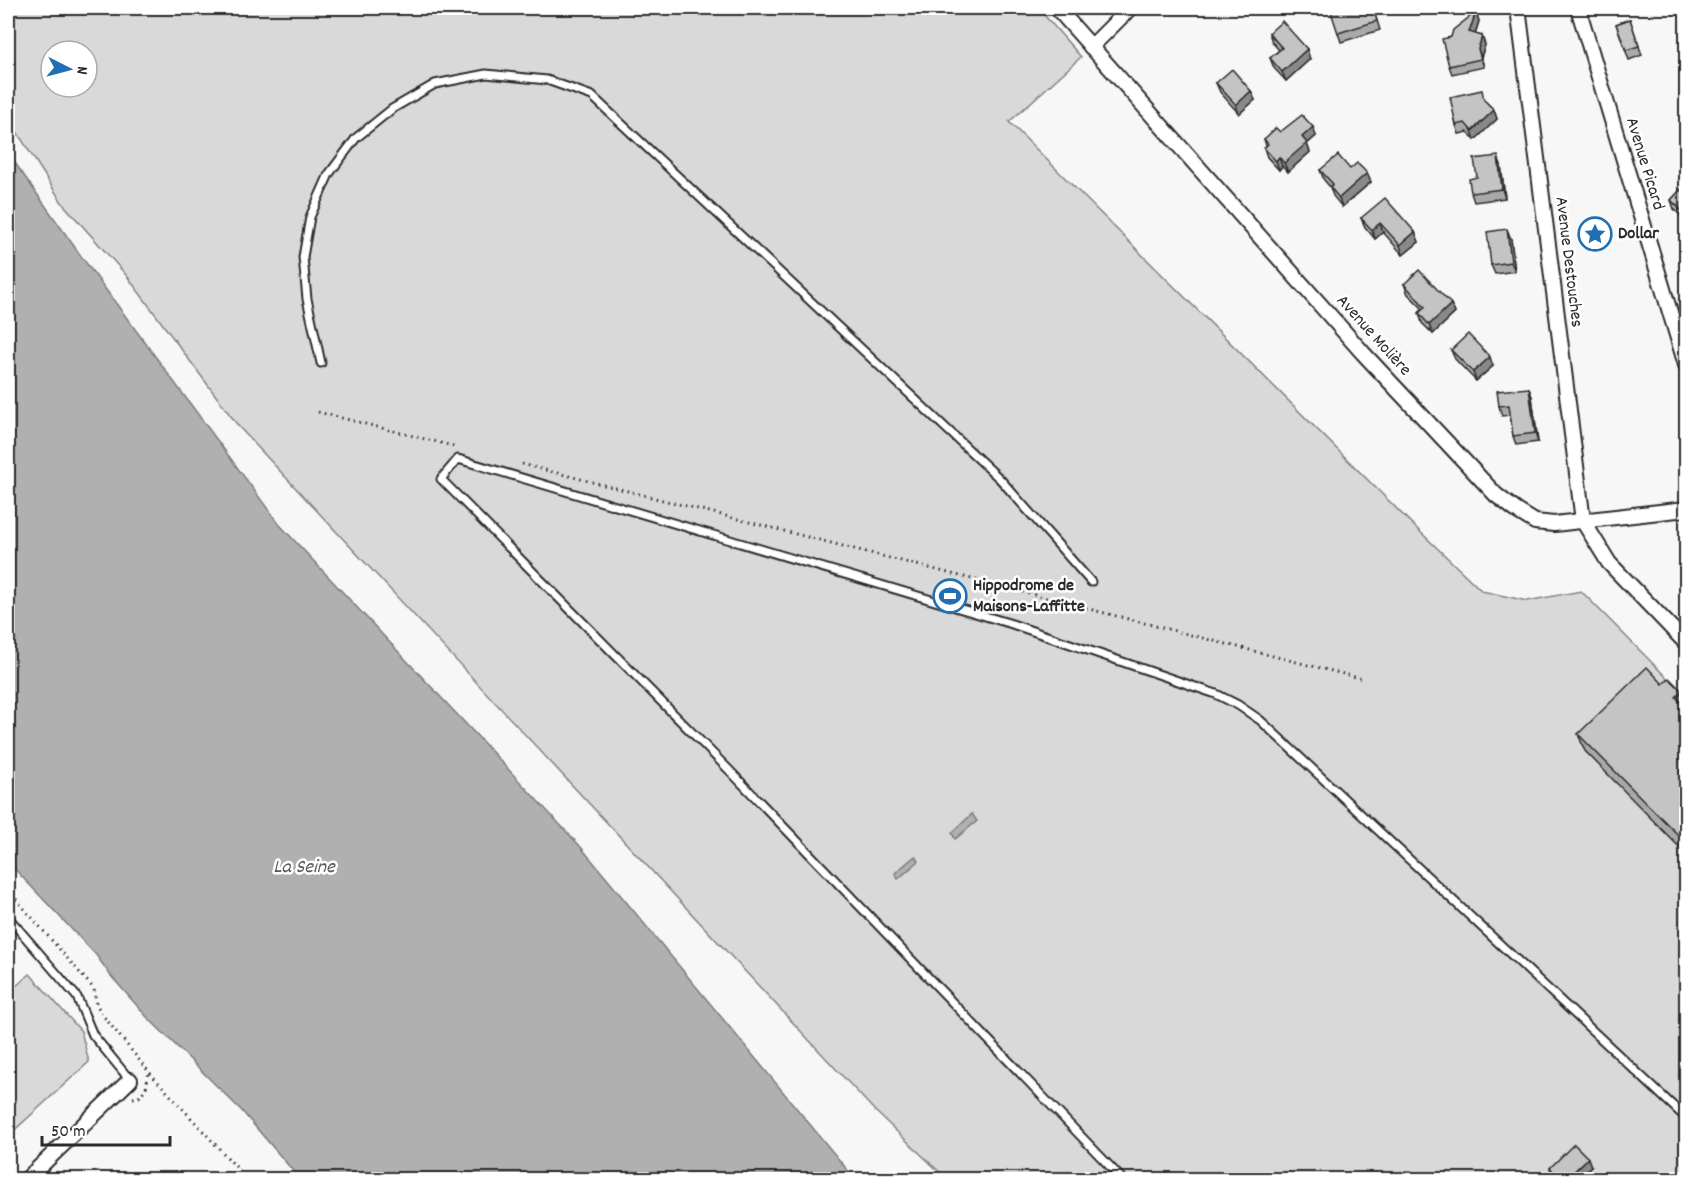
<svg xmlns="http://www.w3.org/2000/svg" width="1694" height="1187" viewBox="0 0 1694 1187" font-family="Dekko,sans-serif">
<rect width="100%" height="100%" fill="#f7f7f7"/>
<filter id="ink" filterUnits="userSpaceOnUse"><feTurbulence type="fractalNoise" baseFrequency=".0167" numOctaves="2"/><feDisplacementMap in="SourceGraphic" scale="12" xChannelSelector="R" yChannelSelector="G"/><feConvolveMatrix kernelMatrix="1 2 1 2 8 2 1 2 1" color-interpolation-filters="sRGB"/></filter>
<g filter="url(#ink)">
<g fill="#d9d9d9" stroke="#828282" stroke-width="1.5" fill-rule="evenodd">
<path d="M8 8H1038L1081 57 1009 122 1410 522 1482 591 1527 601 1581 591 1686 697V1179H947L875 1111 239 427 127 276 63 204 8 118ZM51 51H87V87H51Z"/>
<polygon points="30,974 81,1031 89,1062 8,1136 8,993"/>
</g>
<g fill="#b0b0b0" stroke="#7b7b7b" stroke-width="1.5">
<polygon points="8,153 81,256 279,524 580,846 855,1179 300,1179 241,1110 147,1017 111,976 96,955 8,862"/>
<polygon points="972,814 977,821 955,839 952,833"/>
<polygon points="915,856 919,861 898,879 895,873"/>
</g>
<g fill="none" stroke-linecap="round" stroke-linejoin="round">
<g stroke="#2b2b2b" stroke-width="11">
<g id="service">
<polyline points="321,363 307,299 303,257 310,217 329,174 356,138 392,109 435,84 486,74 547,80 592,96 1000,479 1091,582"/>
<polyline points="8,917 77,997 93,1035 130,1080"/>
<polyline points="1123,1180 732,773 441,479 458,459 1012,624 1216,694 1238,705 1260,720 1686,1118"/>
</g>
</g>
<g stroke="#2b2b2b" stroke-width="18">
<g id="minor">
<polyline points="1057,8 1363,353 1496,495 1517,511 1535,522 1554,524 1686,509"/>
<polyline points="1518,8 1583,521 1609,563 1686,643"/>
<polyline points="1578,8 1686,365"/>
<polyline points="1091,47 1130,8"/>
<polyline points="26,1180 130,1080"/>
</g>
</g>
<g stroke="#2b2b2b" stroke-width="3" stroke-dasharray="1.5 4.5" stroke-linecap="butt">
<polyline points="318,412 457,447"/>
<polyline points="522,464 1363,679"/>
<polyline points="8,890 94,989 96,1004 105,1018 149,1072 248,1180"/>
<polyline points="133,1098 139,1097 146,1088 149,1072"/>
</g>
<use href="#service" stroke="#fff" stroke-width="7"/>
<use href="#minor" stroke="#fff" stroke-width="14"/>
</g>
<g fill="#a9a9a9" stroke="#2b2b2b" stroke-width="1.5">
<polygon points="1373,8 1380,30 1341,42 1338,33"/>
<polygon points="1476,12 1479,21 1475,34 1482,36 1485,45 1481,57 1484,67 1452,74 1449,66 1451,37"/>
<polygon points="1630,19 1642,55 1629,60 1616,24"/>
<polygon points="1269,33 1310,59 1286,81 1274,68 1270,58 1279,50 1272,42"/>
<polygon points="1216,83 1255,100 1239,114 1220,92"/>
<polygon points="1486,102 1494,110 1497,119 1475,140 1468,132 1459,134 1456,125"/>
<polygon points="1280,132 1316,136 1307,144 1310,152 1288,172 1282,166 1279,170 1267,157 1264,148 1266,146 1264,139"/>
<polygon points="1501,165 1505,198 1474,202 1471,193"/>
<polygon points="1350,169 1371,182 1342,207 1333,196 1330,187 1324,180 1320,170"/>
<polygon points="1686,184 1686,221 1674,209 1671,200"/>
<polygon points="1361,218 1415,232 1419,242 1403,255 1383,232 1375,239 1365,227"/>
<polygon points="1511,239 1515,271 1495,274 1491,265"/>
<polygon points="1404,284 1451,304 1455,313 1433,334 1422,323 1419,313 1423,309 1408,294"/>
<polygon points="1451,350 1493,366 1476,381 1455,359"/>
<polygon points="1529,388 1532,397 1538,442 1516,445 1513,436 1510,415 1502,416 1499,406"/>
<polygon points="1663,684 1686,704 1686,854 1585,751 1578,734"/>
<polygon points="1591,1166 1578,1179 1556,1179 1553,1176 1550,1168"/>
</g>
<g fill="#898989" stroke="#2b2b2b" stroke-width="1.5">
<polygon points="1476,12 1479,21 1473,41 1469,32"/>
<polygon points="1482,36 1485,45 1481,57 1484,67 1478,49"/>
<polygon points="1307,49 1310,59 1286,81 1282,72"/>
<polygon points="1251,91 1255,100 1239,114 1236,105"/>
<polygon points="1494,110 1497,119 1475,140 1472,131"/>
<polygon points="1313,127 1316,136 1307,144 1310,152 1288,172 1284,163 1302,137"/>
<polygon points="1498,156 1501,165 1505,198 1502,189"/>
<polygon points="1279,157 1282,166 1279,170 1276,161"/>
<polygon points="1367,173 1371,182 1342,207 1339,198"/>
<polygon points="1380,223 1383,232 1375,239 1372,230"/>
<polygon points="1507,229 1511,239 1515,271 1511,262"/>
<polygon points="1415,232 1419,242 1403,255 1400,245"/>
<polygon points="1451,304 1455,313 1433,334 1429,325"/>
<polygon points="1490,357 1493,366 1476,381 1473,372"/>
<polygon points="1529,388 1532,397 1538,442 1535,433"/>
<polygon points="1682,691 1686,704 1686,709 1676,697"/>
<polygon points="1588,1158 1591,1166 1578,1179 1566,1179"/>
</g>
<g fill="#c4c4c4" stroke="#2b2b2b" stroke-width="1.5">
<polygon points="1345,8 1373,8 1377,21 1338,33 1331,12"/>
<polygon points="1476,12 1469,32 1482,36 1478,49 1481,59 1449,66 1442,39 1451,37 1453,30"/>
<polygon points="1630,19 1639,46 1626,50 1616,24"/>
<polygon points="1282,21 1307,49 1282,72 1270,58 1282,48 1269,33"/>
<polygon points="1232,69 1251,91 1236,105 1216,83"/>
<polygon points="1482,90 1484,100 1494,110 1472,131 1465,123 1456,125 1450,97"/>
<polygon points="1302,115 1313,127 1302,137 1307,143 1284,163 1279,157 1276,161 1264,148 1268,144 1264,139 1276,128 1280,132"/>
<polygon points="1338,155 1350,169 1357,163 1367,173 1339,198 1330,187 1333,184 1320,170"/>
<polygon points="1498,156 1502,189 1471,193 1469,179 1477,177 1474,159"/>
<polygon points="1686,184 1686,215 1671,200"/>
<polygon points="1385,198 1415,232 1400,245 1380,223 1372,230 1361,218"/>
<polygon points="1507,229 1511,262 1491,265 1487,232"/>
<polygon points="1419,270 1451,304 1429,325 1419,313 1425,307 1404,284"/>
<polygon points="1468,334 1490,357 1473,372 1451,350"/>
<polygon points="1529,388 1535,433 1513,436 1509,405 1499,406 1497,391"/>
<polygon points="1647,667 1663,684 1669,678 1682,691 1676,697 1686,708 1686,843 1578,734"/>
<polygon points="1574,1144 1588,1158 1566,1179 1562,1179 1550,1168"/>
</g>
</g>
<defs>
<g id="sight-ring" transform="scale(1.725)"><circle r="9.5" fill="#fff" stroke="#1f6fb2" stroke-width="1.5"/><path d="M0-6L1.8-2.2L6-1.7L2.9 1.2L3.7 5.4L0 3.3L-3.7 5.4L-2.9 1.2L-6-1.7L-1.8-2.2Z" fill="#1f6fb2"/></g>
<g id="stadium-ring" transform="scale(1.725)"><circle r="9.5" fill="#fff" stroke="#1f6fb2" stroke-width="1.5"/><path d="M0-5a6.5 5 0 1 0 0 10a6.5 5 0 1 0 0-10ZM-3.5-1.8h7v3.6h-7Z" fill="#1f6fb2"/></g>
</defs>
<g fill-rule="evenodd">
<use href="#sight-ring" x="1595" y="234"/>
<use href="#stadium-ring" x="950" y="596"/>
</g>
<g text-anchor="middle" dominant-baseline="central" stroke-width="5" stroke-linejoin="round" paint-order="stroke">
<g font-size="18" fill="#2b2b2b" stroke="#fff">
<text transform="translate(1644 164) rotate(73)">Avenue Picard</text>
<text transform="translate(1568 262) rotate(83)">Avenue Destouches</text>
<text transform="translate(1373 336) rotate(48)">Avenue Molière</text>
</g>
<g font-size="18" font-weight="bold" fill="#2b2b2b" stroke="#fff" text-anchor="start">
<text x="1618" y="234">Dollar</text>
<text x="973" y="586">Hippodrome de<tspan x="973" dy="21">Maisons-Laffitte</tspan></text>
</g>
<g font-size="20" font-style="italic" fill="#5a5a5a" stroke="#fff">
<text x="304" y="868">La Seine</text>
</g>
</g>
<rect width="1694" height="1187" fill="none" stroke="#fff" stroke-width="30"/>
<rect x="15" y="15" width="1664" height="1157" fill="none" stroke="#2b2b2b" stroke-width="2" filter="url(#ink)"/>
<g transform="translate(69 69) rotate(96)"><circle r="28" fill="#ffffff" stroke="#aaaaaa" stroke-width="1.5"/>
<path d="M0-4.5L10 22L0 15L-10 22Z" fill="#1f6fb2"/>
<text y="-9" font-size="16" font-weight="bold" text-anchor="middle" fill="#2b2b2b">N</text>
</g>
<path d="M42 1136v9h128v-9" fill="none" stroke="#2b2b2b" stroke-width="3"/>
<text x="51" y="1136" font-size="18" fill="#2b2b2b" stroke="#ffffff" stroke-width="4.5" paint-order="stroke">50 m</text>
</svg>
